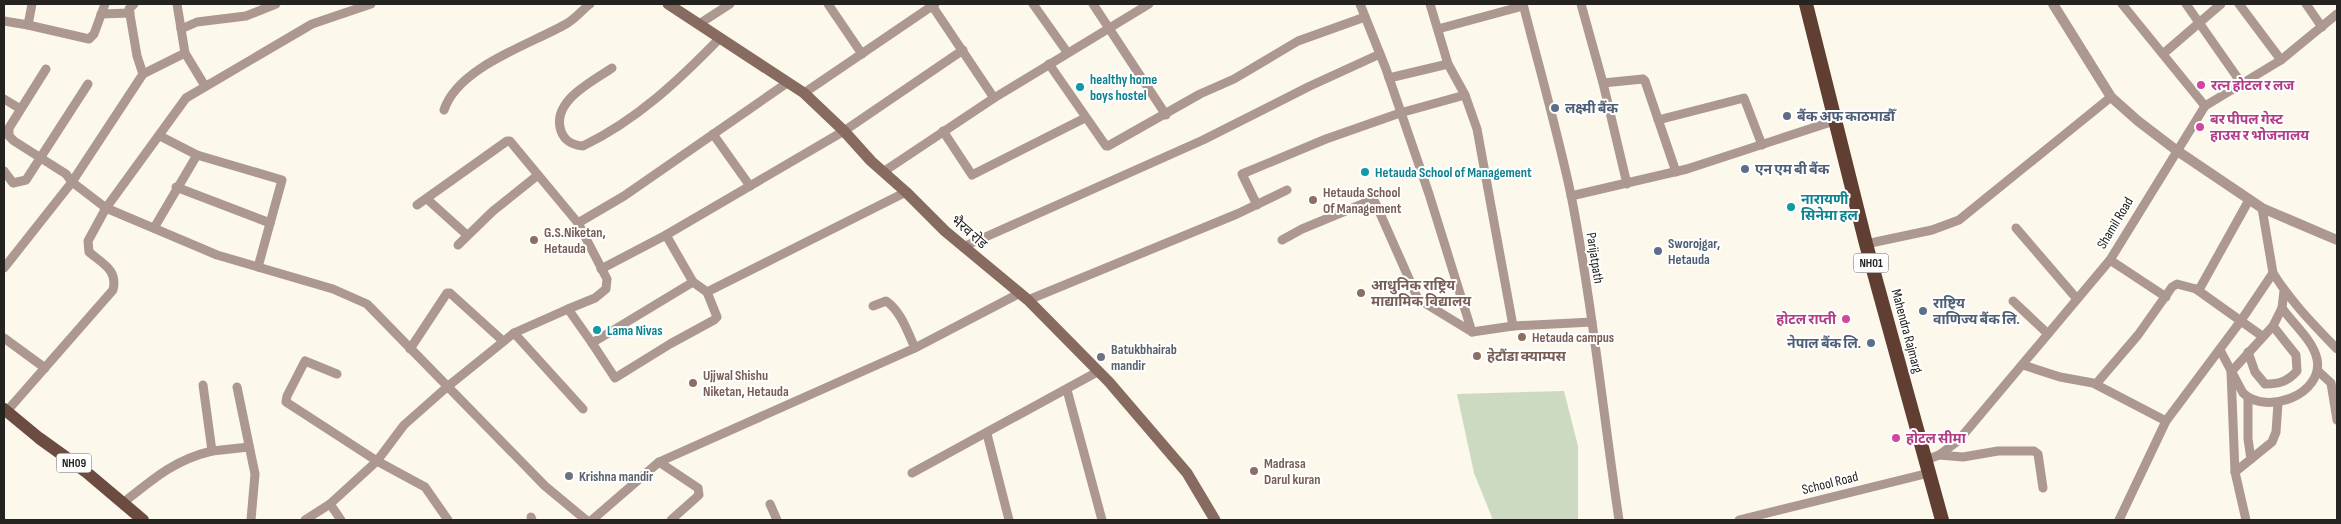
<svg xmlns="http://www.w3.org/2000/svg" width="2341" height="524" viewBox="0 0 2341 524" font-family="'Sofia Sans Condensed','Noto Sans Devanagari',sans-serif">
<rect width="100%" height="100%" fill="#fcf8eb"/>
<polygon fill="#ccdac1" points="1564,391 1578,446 1578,520 1493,520 1474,473 1457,394"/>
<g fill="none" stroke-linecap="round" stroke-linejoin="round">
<g stroke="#ac9891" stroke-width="9">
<polyline points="177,4 185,53 205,86"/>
<polyline points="828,4 862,54"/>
<polyline points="931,4 994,98"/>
<polyline points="1033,4 1067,52"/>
<polyline points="1093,4 1166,115"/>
<polyline points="1360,4 1386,69 1429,194 1472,332"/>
<polyline points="1430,4 1448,64 1465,95 1477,129 1513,326"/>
<path d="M1523 4C1539 67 1557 130 1571 195 1592 302 1603 412 1619 520"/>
<polyline points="1581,4 1603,83 1627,184"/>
<polyline points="2122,4 2205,106"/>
<polyline points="2186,4 2242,84"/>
<polyline points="2239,4 2281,60"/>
<polyline points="2306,4 2322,27"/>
<polyline points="101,14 130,13"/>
<polyline points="4,21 28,25 32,4"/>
<polyline points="699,24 730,4"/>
<polyline points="28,25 89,39 94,34 105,4"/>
<polyline points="181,29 197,22 246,16 276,4"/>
<polyline points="1438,29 1523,6"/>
<polyline points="2163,54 2221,4"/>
<polyline points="1049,64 1106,146 1108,146 1200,94 1234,79 1298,41 1365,17"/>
<path d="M612 68C592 82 551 101 561 131 565 142 573 145 583 146 637 120 679 80 720 38"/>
<polyline points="46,69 9,128 9,136 14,141 66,174 72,182 106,208 217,255 333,289 367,304 545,486 586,520"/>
<polyline points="143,74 185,53"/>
<polyline points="1389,78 1448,64"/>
<polyline points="1603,83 1643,79 1645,81 1676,172"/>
<polyline points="804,93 935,4"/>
<polyline points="4,99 19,108"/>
<path d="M444 110C458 67 529 45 566 24 575 19 582 10 590 4"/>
<polyline points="1658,120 1744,98 1762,145"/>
<polyline points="943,131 972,175 1085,118"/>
<polyline points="713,134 750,186"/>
<polyline points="160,136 197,155 282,180 258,267"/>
<polyline points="4,171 13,183 26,180 88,84"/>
<polyline points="883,172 994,98 1149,4"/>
<polyline points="176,187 270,223"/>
<polyline points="1571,196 1687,169 1834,121"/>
<polyline points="427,199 467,235"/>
<polyline points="417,205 507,141 510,141 578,223 607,279 606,289 595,298 568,309"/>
<polyline points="1257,205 1242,174 1326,139 1400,113 1465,95"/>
<polyline points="578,223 624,196 787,83"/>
<polyline points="154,228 197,155"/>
<polyline points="2016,228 2077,299"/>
<polyline points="666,235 693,282"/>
<polyline points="1282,240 1302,229 1372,200 1375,202 1418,299 1472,332 1513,326 1592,322"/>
<polyline points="1866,244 1932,230 1959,220 2111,97"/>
<polyline points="458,245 493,211 538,175"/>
<polyline points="963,247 1203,140 1310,86 1380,54"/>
<polyline points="2110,260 2166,297"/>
<polyline points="4,268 72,182 143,74 137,56 129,9 134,4"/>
<polyline points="601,269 666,235 844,131 963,50"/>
<path d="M2273 273C2291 302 2314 325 2337 349"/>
<polyline points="2196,289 2262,336"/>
<polyline points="1028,300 1237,214 1287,190"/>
<polyline points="2013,301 2048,334"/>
<path d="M873 306 886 301C901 311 908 333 915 348"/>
<polyline points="514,333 583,409"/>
<polyline points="4,338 45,368"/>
<polyline points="592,343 615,378 670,344 714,320 717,317 707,292 906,192"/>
<polyline points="410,349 447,293 450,293 503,341"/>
<path d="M2220 350 2243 393C2267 416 2324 394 2317 359 2313 340 2293 324 2282 308"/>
<path d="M2248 352 2255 372 2265 384C2279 384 2287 382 2297 371L2296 355 2273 326"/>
<polyline points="2023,365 2060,377 2093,383 2166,421"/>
<polyline points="2318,371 2331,383 2337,420"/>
<polyline points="337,374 305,361 287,396 286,402 377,461 425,487 448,520"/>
<polyline points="2096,384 2138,335 2172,287 2177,284 2196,289 2200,288 2249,200"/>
<polyline points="203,385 212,451 249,447"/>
<polyline points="237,387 255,474 251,520"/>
<polyline points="1067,390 1102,520"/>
<polyline points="2248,398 2248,439 2251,459"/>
<path d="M7 411 113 290C118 270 103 264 89 252L88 241 106 208 186 98 312 24 371 4"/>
<polyline points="987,434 1009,520"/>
<polyline points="1939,455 1963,457 1998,451 2034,451 2038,454 2043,488"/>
<polyline points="1926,460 1939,455 1958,441 2110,260 2205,106 2281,60 2337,14"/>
<polyline points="659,462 698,488 699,495 671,520"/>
<polyline points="2235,472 2272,442 2276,432 2278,403"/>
<polyline points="912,473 1099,371"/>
<path d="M123 503C153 479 174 460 212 451"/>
<polyline points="330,504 341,520"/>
<polyline points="770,504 777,520"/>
<polyline points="531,517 532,520"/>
<polyline points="305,520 330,504 377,461 404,425 447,387 514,333 568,309 592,343 693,282 707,292"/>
<polyline points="592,520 659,462 915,348 1020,293"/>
<polyline points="1739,520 1929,473"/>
<polyline points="2119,520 2166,421 2240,322 2273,273 2262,208"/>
<polyline points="2246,520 2235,472 2231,372 2273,326 2282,308 2284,291"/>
</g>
<polyline stroke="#ac9891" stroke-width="10" points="2053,4 2111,97 2138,121 2176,150 2262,208 2337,240"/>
<polyline stroke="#876b61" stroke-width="11" points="668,4 804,93 844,131 871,161 906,192 945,231 1028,300 1109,382 1187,473 1215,520"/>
<polyline stroke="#6c4b40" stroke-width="12" points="4,409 39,438 85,471 143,520"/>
<polyline stroke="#603e32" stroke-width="14" points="1806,4 1866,244 1942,520"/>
</g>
<g fill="#d1479c" stroke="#fff" stroke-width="2">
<circle cx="2201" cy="85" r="5"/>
<circle cx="2200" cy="127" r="5"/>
<circle cx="1846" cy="319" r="5"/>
<circle cx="1896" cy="438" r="5"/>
</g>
<g fill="#0f9aa8" stroke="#fff" stroke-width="2">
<circle cx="1080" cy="87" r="5"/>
<circle cx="1365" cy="172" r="5"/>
<circle cx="1791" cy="207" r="5"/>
<circle cx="597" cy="330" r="5"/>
</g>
<g fill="#5c6f8a" stroke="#fff" stroke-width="2">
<circle cx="1555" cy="108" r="5"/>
<circle cx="1787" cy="116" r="5"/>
<circle cx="1745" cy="169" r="5"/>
<circle cx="1658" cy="251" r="5"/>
<circle cx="1923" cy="311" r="5"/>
<circle cx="1871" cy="343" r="5"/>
</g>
<g fill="#8d6e63" stroke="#fff" stroke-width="2">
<circle cx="1313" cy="200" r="5"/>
<circle cx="534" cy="240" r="5"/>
<circle cx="1361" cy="293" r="5"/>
<circle cx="1522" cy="337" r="5"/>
<circle cx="1477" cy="356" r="5"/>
<circle cx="693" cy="383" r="5"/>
<circle cx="1254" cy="471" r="5"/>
</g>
<g fill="#6b7280" stroke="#fff" stroke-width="2">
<circle cx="1101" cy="357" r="5"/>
<circle cx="569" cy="476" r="5"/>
</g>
<g text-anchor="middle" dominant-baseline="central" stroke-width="4" stroke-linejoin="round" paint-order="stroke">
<g fill="#fff" stroke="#666562" stroke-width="1">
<rect x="1853.5" y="253.5" width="35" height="19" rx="4"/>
<rect x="56.5" y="453.5" width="35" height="19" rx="4"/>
</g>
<g font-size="12" font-weight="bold" fill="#25231f">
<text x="1871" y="263">NH01</text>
<text x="74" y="463">NH09</text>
</g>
<g font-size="14" font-weight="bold" fill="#0d838f" stroke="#fff" text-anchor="start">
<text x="1090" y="79">healthy home<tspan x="1090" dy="16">boys hostel</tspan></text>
<text x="1375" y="172">Hetauda School of Management</text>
<text x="1801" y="199">नारायणी<tspan x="1801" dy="16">सिनेमा हल</tspan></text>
<text x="607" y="330">Lama Nivas</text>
</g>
<g font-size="14" font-weight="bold" fill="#b23c85" stroke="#fff" text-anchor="start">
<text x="2211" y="85">रत्‍न होटल र लज</text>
<text x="2210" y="119">बर पीपल गेस्ट<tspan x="2210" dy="16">हाउस र भोजनालय</tspan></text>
<text x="1836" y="319" text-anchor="end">होटल राप्ती</text>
<text x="1906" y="438">होटल सीमा</text>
</g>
<g font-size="14" font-weight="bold" fill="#4e5e75" stroke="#fff" text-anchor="start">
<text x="1565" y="108">लक्ष्मी बैंक</text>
<text x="1797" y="116">बैंक अफ काठमाडौँ</text>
<text x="1755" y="169">एन एम बी बैंक</text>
<text x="1668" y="243">Sworojgar,<tspan x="1668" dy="16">Hetauda</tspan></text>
<text x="1933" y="303">राष्ट्रिय<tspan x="1933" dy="16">वाणिज्य बैंक लि.</tspan></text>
<text x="1861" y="343" text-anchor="end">नेपाल बैंक लि.</text>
</g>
<g font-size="14" font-weight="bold" fill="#785e54" stroke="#fff" text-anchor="start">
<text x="1323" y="192">Hetauda School<tspan x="1323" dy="16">Of Management</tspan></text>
<text x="544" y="232">G.S.Niketan,<tspan x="544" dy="16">Hetauda</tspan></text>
<text x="1371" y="285">आधुनिक राष्ट्रिय<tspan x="1371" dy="16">माद्यामिक विद्यालय</tspan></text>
<text x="1532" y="337">Hetauda campus</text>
<text x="1487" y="356">हेटौंडा क्याम्पस</text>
<text x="703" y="375">Ujjwal Shishu<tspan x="703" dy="16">Niketan, Hetauda</tspan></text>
<text x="1264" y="463">Madrasa<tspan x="1264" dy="16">Darul kuran</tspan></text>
</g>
<g font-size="14" fill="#25231f" stroke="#fff">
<text transform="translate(2115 223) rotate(-59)">Shamil Road</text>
<text transform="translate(969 232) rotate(41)">भैरव रोड</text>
<text transform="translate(1595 258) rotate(81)">Parijatpath</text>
<text transform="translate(1907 331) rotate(75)">Mahendra Rajmarg</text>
<text transform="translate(1830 483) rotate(-14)">School Road</text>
</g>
<g font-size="14" font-weight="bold" fill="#5b616d" stroke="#fff" text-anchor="start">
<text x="1111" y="349">Batukbhairab<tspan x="1111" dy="16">mandir</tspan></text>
<text x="579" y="476">Krishna mandir</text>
</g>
</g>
<rect width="2341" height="524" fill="none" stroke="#25231f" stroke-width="10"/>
</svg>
